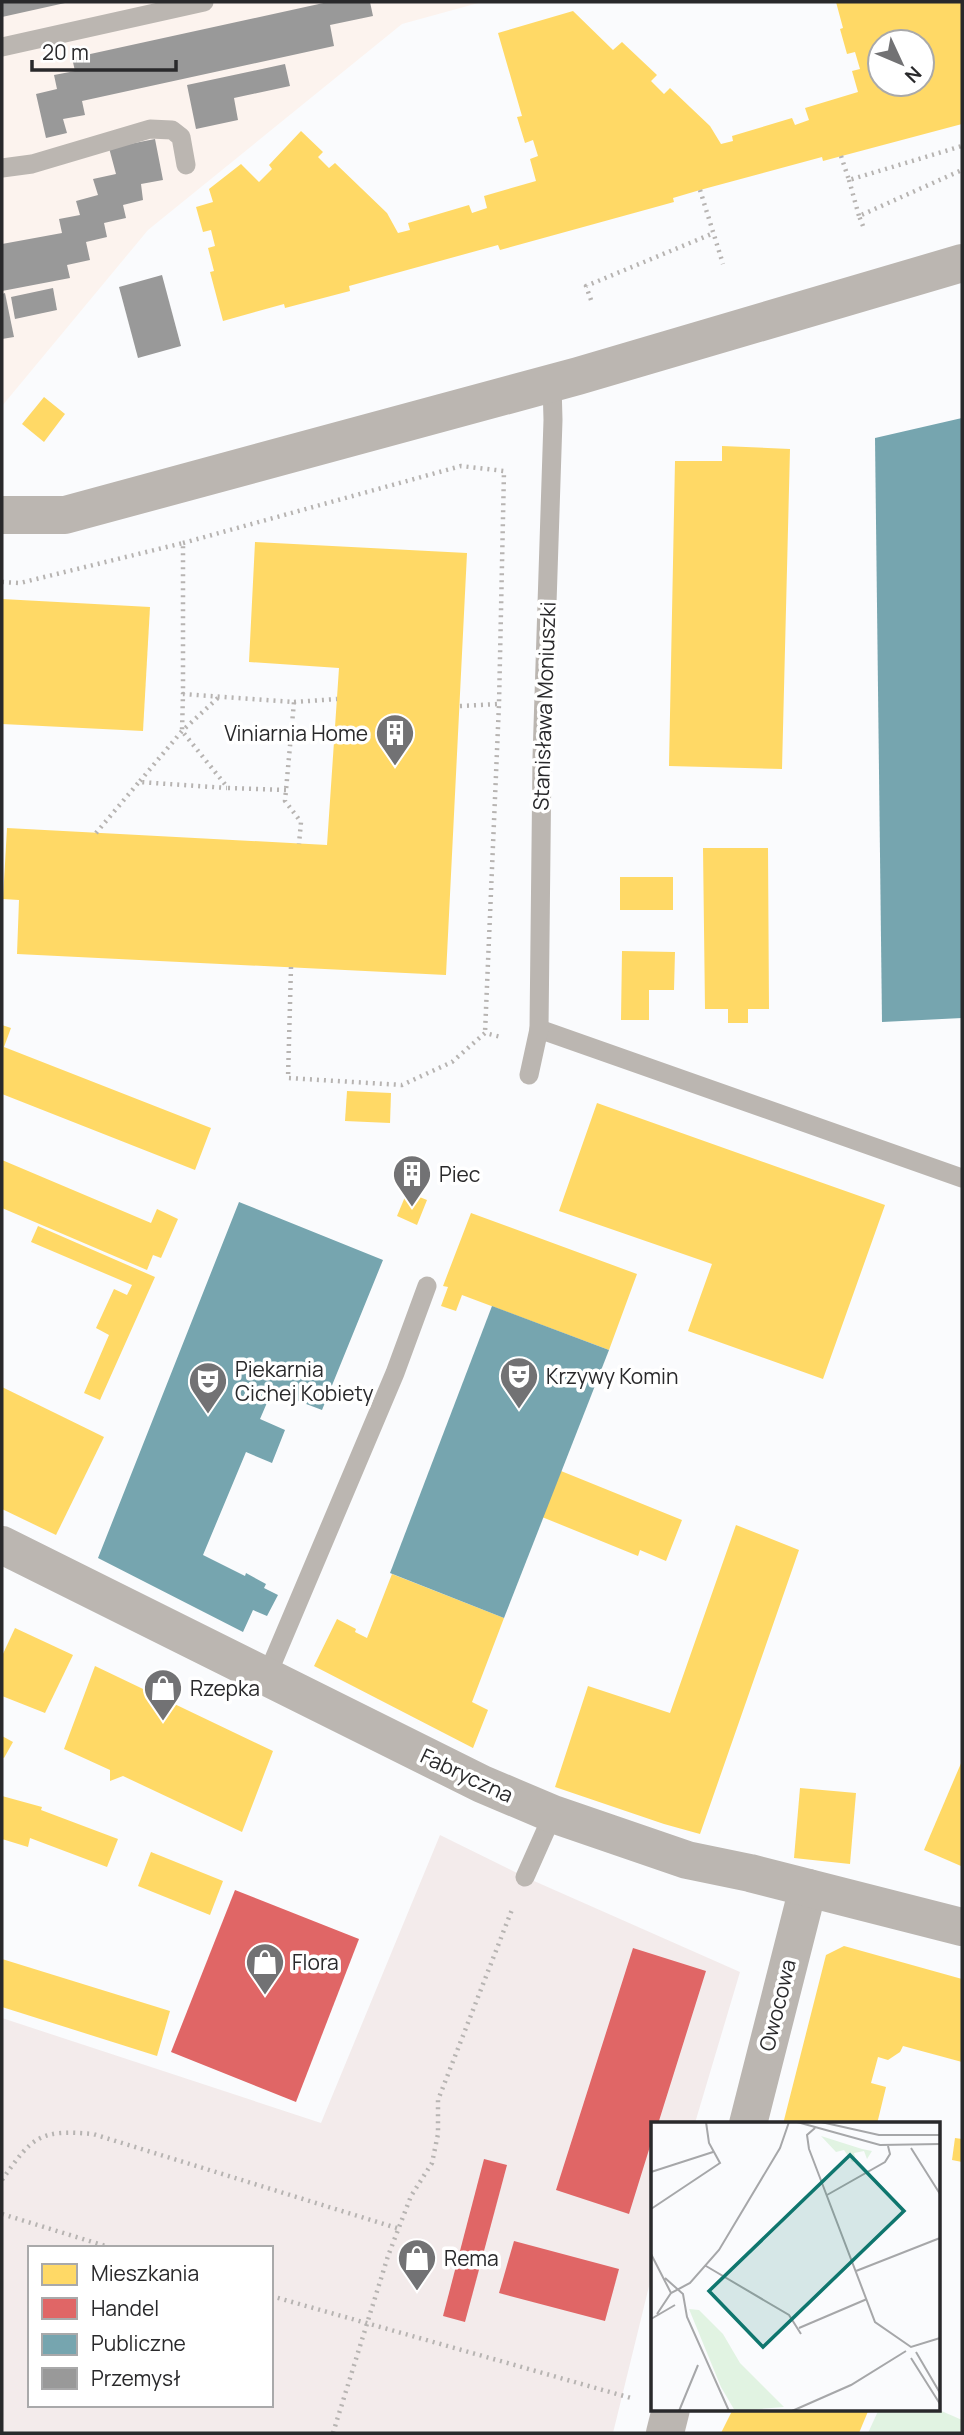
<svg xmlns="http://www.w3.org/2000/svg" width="964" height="2435" viewBox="0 0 964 2435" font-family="Manrope,sans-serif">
<rect width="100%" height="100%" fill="#fafbfd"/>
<path fill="#f3ebeb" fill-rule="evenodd" d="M440 1835 525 1877 740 1972 695 2123 652 2124V2274L613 2433H2V2018L321 2123ZM30 2248H271V2405H30Z"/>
<polygon fill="#fcf3ee" points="2,2 482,2 402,24 148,230 2,406"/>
<polygon fill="#e1f3e2" points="879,2409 937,2409 962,2420 962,2433 868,2433"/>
<g fill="#ffd966" fill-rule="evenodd">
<path d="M836 2H962V124L823 161 822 157 700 190 673 198 674 202 500 250 498 245 349 286 350 291 285 308 284 304 223 321 210 272 214 271 208 248 215 246 211 230 203 232 196 207 213 202 209 189 241 164 259 182 272 169 269 165 301 131 323 152 318 157 329 168 335 163 387 213 398 233 410 230 408 223 469 205 472 213 487 208 484 196 536 181 530 159 538 156 533 140 525 143 517 117 522 116 498 33 573 11 613 50 622 42 657 75 651 81 664 94 670 88 710 126 721 144 733 141 732 136 792 118 795 125 809 120 805 108 858 92 852 71 860 69 855 52 847 54 840 29 843 28ZM880 42H922V84H880Z"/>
<polygon points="44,397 65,414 44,442 22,424"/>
<polygon points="722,446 790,449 782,769 669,766 675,461 722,461"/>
<polygon points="255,542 467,553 446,975 17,954 19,900 3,899 7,828 327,845 339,668 249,662"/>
<polygon points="2,599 150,607 143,731 2,724"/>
<polygon points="703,848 768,848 769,1009 748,1009 748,1023 728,1023 728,1009 705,1009"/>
<rect x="620" y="877" width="53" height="33"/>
<polygon points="622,951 675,952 674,990 649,990 649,1020 621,1020"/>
<polygon points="2,1025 11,1028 4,1047 211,1128 195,1170 2,1094"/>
<polygon points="347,1091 391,1093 390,1123 345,1121"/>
<polygon points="597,1103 885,1205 823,1379 688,1331 712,1264 559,1211"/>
<polygon points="2,1160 151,1223 157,1209 178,1219 161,1258 153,1255 147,1270 2,1208"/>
<polygon points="407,1192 427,1200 417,1225 397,1216"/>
<polygon points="471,1213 637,1274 609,1350 462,1295 456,1311 441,1306 448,1287 443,1286"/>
<polygon points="38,1226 155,1277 100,1400 84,1393 109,1335 96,1328 114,1289 127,1295 132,1285 31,1242"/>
<polygon points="2,1387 104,1437 56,1535 2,1509"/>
<polygon points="561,1471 682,1520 666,1561 640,1550 638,1556 542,1517"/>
<polygon points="736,1525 799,1550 700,1834 664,1824 555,1787 588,1686 670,1713"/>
<polygon points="392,1574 504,1618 472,1702 488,1710 473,1748 314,1666 337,1619 356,1629 355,1632 367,1638"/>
<polygon points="15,1628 73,1655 45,1713 2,1696 2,1656"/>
<polygon points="95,1666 273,1751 242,1832 123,1776 110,1781 110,1770 64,1749"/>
<polygon points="2,1736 13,1742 4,1758 2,1757"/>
<polygon points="962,1761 962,1864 961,1866 924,1850"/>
<polygon points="800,1788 856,1793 850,1864 794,1858"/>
<polygon points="2,1796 42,1807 41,1810 118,1839 107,1867 30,1838 28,1847 2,1839"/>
<polygon points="151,1852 223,1881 210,1915 138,1886"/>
<polygon points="844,1946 962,1979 962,2062 903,2046 900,2052 888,2060 878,2057 871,2083 886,2087 877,2124 783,2124 826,1955"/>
<polygon points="2,1959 170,2011 157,2056 2,2007"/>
<polygon points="955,2138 962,2139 962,2162 952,2160"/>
<polygon points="733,2409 869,2409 859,2433 721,2433"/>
</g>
<g fill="#e06666">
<polygon points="235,1890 359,1939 296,2102 171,2052"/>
<polygon points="633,1948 706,1971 658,2124 652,2124 652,2140 629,2214 556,2190"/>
<polygon points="484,2159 507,2165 465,2322 443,2316"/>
<polygon points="514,2241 619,2269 605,2321 499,2293"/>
</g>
<g fill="#76a5af">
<polygon points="962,418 962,1018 882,1022 875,438"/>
<polygon points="239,1202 383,1260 322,1410 272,1391 260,1419 285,1430 272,1463 246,1452 203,1555 245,1576 246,1573 266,1584 264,1588 278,1595 267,1616 253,1610 243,1632 98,1558"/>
<polygon points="492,1306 609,1350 504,1618 390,1573"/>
</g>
<g fill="#999">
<polygon points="2,2 65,2 65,3 2,17"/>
<polygon points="328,2 370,2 373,16 330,25 334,46 82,101 85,115 63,119 67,133 46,138 36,94 57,89 54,75 75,71 72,58"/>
<polygon points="285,64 290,86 234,98 238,120 196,129 187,85"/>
<polygon points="155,139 163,180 141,184 143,200 123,205 126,218 104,223 107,237 86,242 90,260 67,265 70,278 2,291 2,244 62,233 59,219 80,215 76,201 98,195 93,179 116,174 109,148"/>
<polygon points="162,275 181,346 138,358 119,287"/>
<polygon points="53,288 57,310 15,319 11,297"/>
<polygon points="5,293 14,337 2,339 2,294"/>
</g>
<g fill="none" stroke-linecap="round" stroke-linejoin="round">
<g stroke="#b7b4b2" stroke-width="4.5" stroke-dasharray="2 5" stroke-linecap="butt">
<polyline points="841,156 849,180 962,146"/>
<polyline points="849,180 859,216"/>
<polyline points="700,190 723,264"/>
<polyline points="863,226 859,216 962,170"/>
<polyline points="591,300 586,286 714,233"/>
<polyline points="183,543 461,466 504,471 499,704 485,1033"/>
<polyline points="2,582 20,583 183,543 183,694"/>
<polyline points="294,702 337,699"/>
<polyline points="460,706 499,704"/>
<polyline points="140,781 182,731 220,696"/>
<polyline points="286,790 228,788 182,731 183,694 294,702 285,801 301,822 299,844"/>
<polyline points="96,833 139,782 227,788"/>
<polyline points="291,967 288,1078 402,1085 452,1062 485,1033 501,1037"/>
<path d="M2 2180C32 2137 39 2129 93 2134L400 2229"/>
<polyline points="2,2214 112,2248"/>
<polyline points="271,2296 631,2398"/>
<polyline points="333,2433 388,2256 411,2196 432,2163 438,2134 438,2100 513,1907"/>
</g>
<g stroke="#bbb6b1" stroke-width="19">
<polyline points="2,47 204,2"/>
<polyline points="2,168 32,164 150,129 172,130 181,137 186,165"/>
<polyline points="539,1029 962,1178"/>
<polyline points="529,1075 539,1029 542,757 553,420 552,384"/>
<polyline points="266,1678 395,1373 427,1286"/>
<polyline points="525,1877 553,1814"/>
</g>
<g stroke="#bbb6b1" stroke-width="38">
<polyline points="2,515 65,515 578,376 962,263"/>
<polyline points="748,2124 808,1888"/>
<polyline points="665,2433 671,2409"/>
</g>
<polyline stroke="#bbb6b1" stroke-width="38" points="2,1545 482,1784 553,1814 687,1860 750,1873 962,1927"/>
</g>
<defs>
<g id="building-pin" transform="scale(2.0125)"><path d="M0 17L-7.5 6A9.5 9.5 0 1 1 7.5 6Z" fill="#727274" stroke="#fff"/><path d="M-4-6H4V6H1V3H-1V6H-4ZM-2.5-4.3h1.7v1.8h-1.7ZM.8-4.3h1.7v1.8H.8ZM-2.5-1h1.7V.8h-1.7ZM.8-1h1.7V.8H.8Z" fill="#fff"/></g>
<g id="theatre-pin" transform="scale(2.0125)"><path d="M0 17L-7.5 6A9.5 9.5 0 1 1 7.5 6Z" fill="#727274" stroke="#fff"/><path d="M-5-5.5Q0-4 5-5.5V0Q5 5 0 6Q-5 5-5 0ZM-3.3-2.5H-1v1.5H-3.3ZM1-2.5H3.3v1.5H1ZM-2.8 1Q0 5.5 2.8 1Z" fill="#fff"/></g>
<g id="shop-pin" transform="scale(2.0125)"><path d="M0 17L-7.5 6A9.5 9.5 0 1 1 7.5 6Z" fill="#727274" stroke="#fff"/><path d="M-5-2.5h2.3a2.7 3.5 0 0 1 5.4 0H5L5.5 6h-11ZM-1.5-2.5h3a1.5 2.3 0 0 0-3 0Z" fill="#fff"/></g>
</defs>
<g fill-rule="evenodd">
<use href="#building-pin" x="395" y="733"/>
<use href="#building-pin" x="412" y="1174"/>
<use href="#theatre-pin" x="519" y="1376"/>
<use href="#theatre-pin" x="208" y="1381"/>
<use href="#shop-pin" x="163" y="1688"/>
<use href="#shop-pin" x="265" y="1962"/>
<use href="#shop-pin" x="417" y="2258"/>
</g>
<g text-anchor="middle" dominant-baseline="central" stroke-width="7" stroke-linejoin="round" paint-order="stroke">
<g font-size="21" fill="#29292b" stroke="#fff">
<text transform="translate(544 706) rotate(-88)">Stanisława Moniuszki</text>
<text transform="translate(467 1775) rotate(25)">Fabryczna</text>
<text transform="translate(777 2005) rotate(-76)">Owocowa</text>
</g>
<g font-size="21" fill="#29292b" stroke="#fff" text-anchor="start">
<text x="368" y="733" text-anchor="end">Viniarnia Home</text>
<text x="439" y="1174">Piec</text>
<text x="235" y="1369">Piekarnia<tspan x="235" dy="24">Cichej Kobiety</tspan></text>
<text x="546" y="1376">Krzywy Komin</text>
<text x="190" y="1688">Rzepka</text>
<text x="292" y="1962">Flora</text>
<text x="444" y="2258">Rema</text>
</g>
</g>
<g transform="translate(651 2122)">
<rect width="289" height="289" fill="#fafbfd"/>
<path d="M170 14 211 27 221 29 216 37 213 29 203 31 205 39 201 40 193 28 185 30ZM38 187 48 188 72 212 89 241 133 285 84 289 70 265Z" fill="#e1f3e2"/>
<path fill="none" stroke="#a6a7a9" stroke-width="2" d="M146 0 229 23 289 22M170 0 228 13H289M260 26 289 72M158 27 224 200 260 225 289 216M158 27 156 13 164 6M0 50 62 30M176 73 234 40 239 32 237 24M0 87 69 41 58 21 55 0M0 132 20 171M55 144 138 193 150 212M205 149 289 116M14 156 32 172 36 195 78 289M6 192 20 171 39 161 68 128 129 26 138 0M0 197 24 183M148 206 216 177M265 230 289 271M260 236 289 282M28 289 47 243M141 289 200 263 255 229"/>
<path fill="#0f766e" fill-opacity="0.15" stroke="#0f766e" stroke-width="3.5" d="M199 33 253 89 112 225 58 169Z"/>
<rect width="289" height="289" fill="none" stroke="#29292b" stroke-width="3.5"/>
</g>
<rect width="964" height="2435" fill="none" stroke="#29292b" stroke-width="7"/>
<rect x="28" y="2246" width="245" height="161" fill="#ffffff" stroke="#a9a9aa" stroke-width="2"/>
<rect x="42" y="2264" width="35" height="21" fill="#ffd966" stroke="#a9a9aa" stroke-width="2"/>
<text x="91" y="2281" font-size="21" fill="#29292b">Mieszkania</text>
<rect x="42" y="2298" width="35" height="21" fill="#e06666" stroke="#a9a9aa" stroke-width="2"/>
<text x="91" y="2316" font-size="21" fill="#29292b">Handel</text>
<rect x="42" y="2334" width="35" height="21" fill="#76a5af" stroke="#a9a9aa" stroke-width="2"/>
<text x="91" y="2351" font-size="21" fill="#29292b">Publiczne</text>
<rect x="42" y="2368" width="35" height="21" fill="#999999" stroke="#a9a9aa" stroke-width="2"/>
<text x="91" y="2386" font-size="21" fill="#29292b">Przemysł</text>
<g transform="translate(901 63) rotate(134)"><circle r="33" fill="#ffffff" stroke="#a9a9aa" stroke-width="2"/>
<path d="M0-5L12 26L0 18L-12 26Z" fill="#727274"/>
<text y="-10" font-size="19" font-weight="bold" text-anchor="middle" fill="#29292b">N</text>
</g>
<path d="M32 60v10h144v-10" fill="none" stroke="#29292b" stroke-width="3.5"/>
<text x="42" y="60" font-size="21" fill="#29292b" stroke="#ffffff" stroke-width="5" paint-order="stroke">20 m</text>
</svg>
